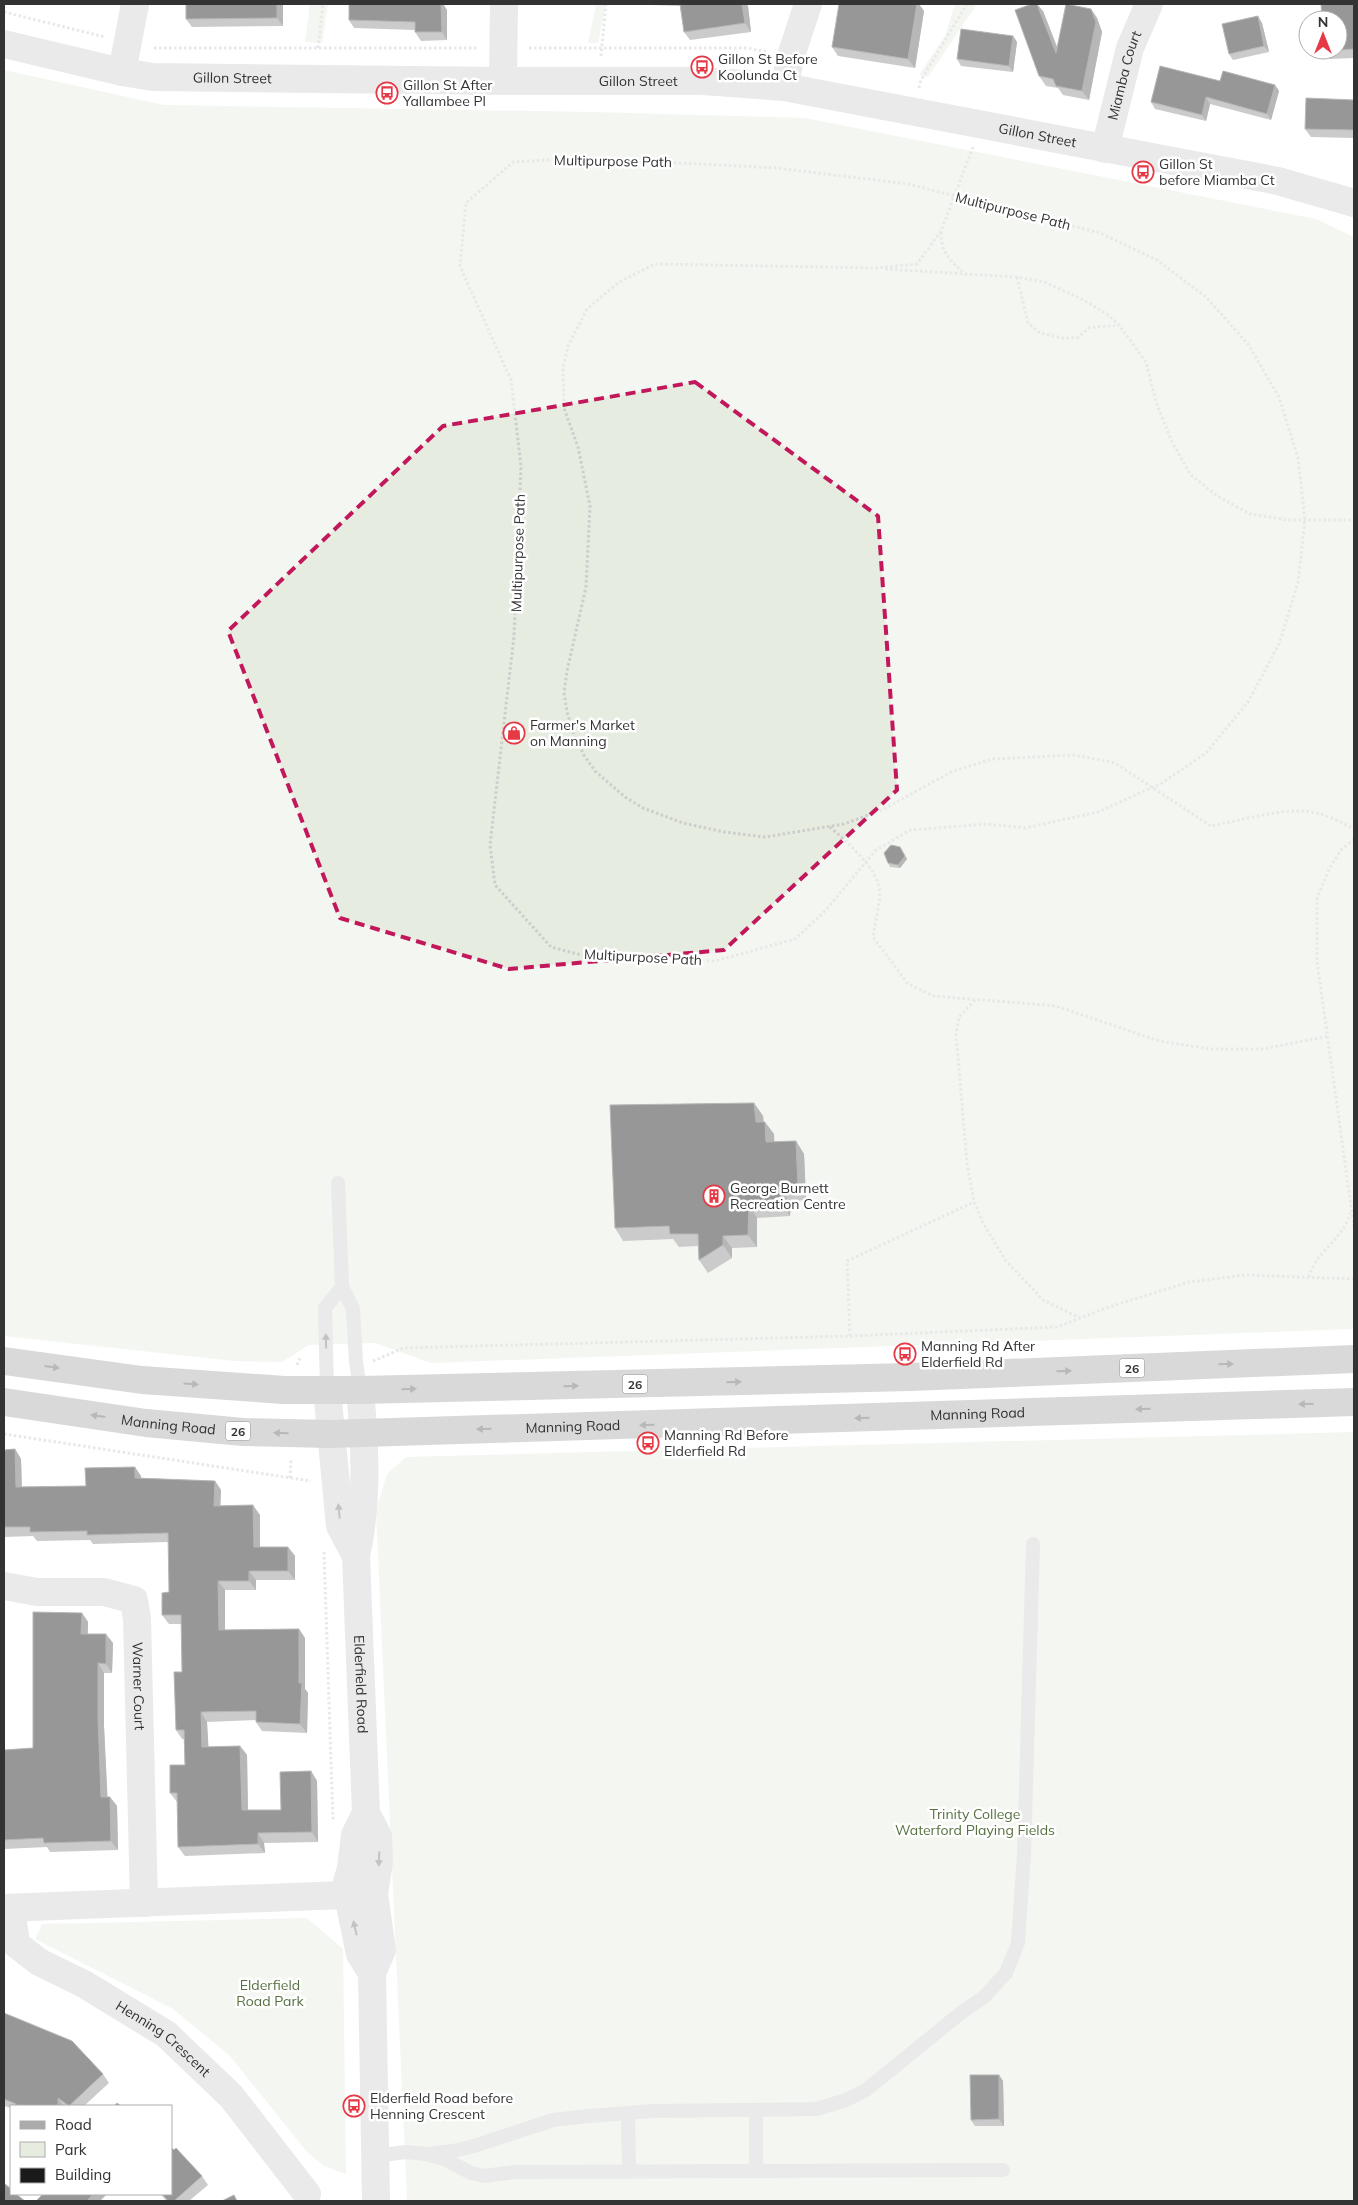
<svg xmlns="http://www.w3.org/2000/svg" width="1358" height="2205" viewBox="0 0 1358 2205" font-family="Mulish,sans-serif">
<rect width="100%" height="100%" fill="#fff"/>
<g fill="#e6ecdf">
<polygon points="310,4 328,4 322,43 305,42"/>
<polygon points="596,4 606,4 598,43 588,43"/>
<polygon points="955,4 977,4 928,77 919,75 945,36"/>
<polygon points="4,70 164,105 593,112 805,118 1316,219 1354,237 1354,1329 431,1363 375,1343 309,1345 282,1362 234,1361 4,1336"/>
<polygon points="1354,1432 1354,2201 407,2201 376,1511 387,1474 406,1457"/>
<polygon points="307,1918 343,1949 346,2174 324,2166 307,2152 229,2055 173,2009 35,1939 42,1924"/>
</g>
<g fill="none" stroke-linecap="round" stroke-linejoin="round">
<g stroke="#cdcdcd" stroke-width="3" stroke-dasharray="2.5 2.5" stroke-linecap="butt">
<polyline points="4,12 105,37"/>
<polyline points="154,48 478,48"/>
<polyline points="318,48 323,4"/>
<polyline points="529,48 747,48 767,52"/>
<polyline points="601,56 606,4"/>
<polyline points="919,88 921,80 967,4"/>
<path d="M973 147 941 231 917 264 875 268 655 264 619 282 587 309 568 346 563 368 564 408 578 447 590 506 586 587 567 671 564 692 567 712 574 735 584 755 595 771 625 797 643 808 683 823 724 832 765 837 844 824 882 810 953 771 993 759 1075 755 1115 763 1211 826C1238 821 1285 807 1311 812 1326 814 1341 822 1354 829"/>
<polygon points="579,158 777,168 908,184 1100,233 1157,260 1206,297 1248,344 1279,397 1298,458 1305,519 1298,583 1279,644 1248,702 1206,753 1162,783 1098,812 1025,828 987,824 910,830 875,851 826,910 795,939 715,961 589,957 551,947 495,885 490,845 514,636 521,466 511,380 460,266 466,203 513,162"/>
<path d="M941 232C941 254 951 261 966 275"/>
<polyline points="885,269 1017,277 1044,282 1080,298 1107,314 1119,325 1146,362 1156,402 1172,442 1190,474 1217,496 1250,514 1288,520 1354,520"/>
<polyline points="1017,277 1028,323 1040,333 1063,338 1077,338 1089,328 1119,325"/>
<path d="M830 827C847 842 880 870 880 894 879 908 875 923 873 937L908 984 934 996 1056 1006 1159 1041 1211 1049H1262L1329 1036"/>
<polyline points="1354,839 1342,849 1329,869 1317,898 1317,961 1354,1228"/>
<polyline points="975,1000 959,1017 956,1034 967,1163 974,1202 983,1223 1006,1261 1043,1300 1080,1318"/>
<path d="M1309 1277C1315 1252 1344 1239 1350 1213"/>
<polyline points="850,1336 847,1261 974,1202"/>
<polyline points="373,1361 403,1348 850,1336 1057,1327 1106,1308 1189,1282 1245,1275 1354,1279"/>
<polyline points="297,1365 300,1358"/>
<polyline points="4,1434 311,1481"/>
<polyline points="290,1478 291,1459"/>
<polyline points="324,1552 333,1821"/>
</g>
<g stroke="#d0d0d0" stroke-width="14">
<polyline points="338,1183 342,1287 353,1309 356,1361 360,1390"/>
<polyline points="327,1390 325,1308 342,1287"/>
<polyline points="756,2110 756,2171"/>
<polyline points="628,2113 629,2171"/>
<polyline points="426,2154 453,2151 474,2146 553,2120 589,2116 653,2111 817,2109 846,2100 866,2090 962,2012 984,1997 1006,1973 1018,1943 1024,1854 1033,1544"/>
<polyline points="375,2156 406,2152 426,2154 444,2159 471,2173 484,2176 515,2172 1003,2170"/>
</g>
<g stroke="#d0d0d0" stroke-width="28">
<polyline points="122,72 135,4"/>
<polyline points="503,81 504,4"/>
<polyline points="784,87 791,56 808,4"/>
<path id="s1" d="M1105 149 1130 48 1149 4"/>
<path id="s2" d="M4 1586 37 1592H104L134 1600 137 1619 144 1903"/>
<polyline points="4,1908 370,1894"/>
<path id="s3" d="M11 1908 16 1944 39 1962 84 1984 166 2034 231 2096 307 2194"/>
</g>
<g stroke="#d0d0d0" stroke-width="28">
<path id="s4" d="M4 44 122 72 153 77 503 81H703L784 87 1278 181 1354 203"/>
<polyline points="327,1390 340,1526 356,1556"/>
<path id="s5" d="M360 1390C365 1445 368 1502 356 1556L366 1813 378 1836 379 1862 374 1894 382 1950 372 1973 376 2201"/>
<polyline points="366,1813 355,1835 351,1868 346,1886 360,1954 372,1973"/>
</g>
<g stroke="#ababab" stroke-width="28">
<polyline points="4,1361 142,1380 284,1390 360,1390 910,1377 1354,1359"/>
<path id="s6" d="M4 1402 146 1423 243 1432 330 1434 1354 1402"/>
</g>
</g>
<g fill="#8c8c8c">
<polygon points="283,4 283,26 192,27 186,19"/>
<polygon points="443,4 447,10 447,40 421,41 415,32 415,30 354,28 349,20"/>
<polygon points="621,4 746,4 748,6 751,32 690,40 684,32 680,6"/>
<polygon points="1354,4 1354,58 1330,59 1324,50"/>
<polygon points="1091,9 1097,18 1102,32 1089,100 1063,95 1058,88 1046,86 1039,76 1043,11 1057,48"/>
<polygon points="924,11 915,68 838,56 832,47"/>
<polygon points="1262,23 1269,52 1233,60 1229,54"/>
<polygon points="1013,36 1017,42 1013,72 961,66 957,59"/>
<polygon points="1220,81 1275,85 1279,91 1271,120 1210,104 1206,121 1155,109 1151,102"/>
<polygon points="1354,100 1354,138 1311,137 1305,129"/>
<polygon points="900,847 907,859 900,868 890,867 888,863"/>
<polygon points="754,1103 763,1116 764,1122 774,1134 774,1142 796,1141 804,1154 806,1199 791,1203 790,1216 757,1218 757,1247 732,1248 732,1258 708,1273 699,1260 698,1246 679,1247 673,1239 623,1241 615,1228"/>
<polygon points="15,1449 21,1459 22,1487 86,1486 141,1476 141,1478 215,1481 221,1490 220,1506 260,1515 260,1547 288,1547 295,1556 295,1580 256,1580 256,1590 225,1590 225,1630 299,1629 305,1638 305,1689 308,1693 307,1733 262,1731 256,1722 256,1720 207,1722 208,1747 240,1746 247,1755 248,1810 281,1810 311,1771 317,1781 318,1842 264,1843 265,1853 185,1856 178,1847 177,1802 170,1793 185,1765 184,1739 182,1739 176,1730 182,1672 182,1624 169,1624 162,1615 169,1592 169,1542 93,1544 90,1540 37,1541 33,1536 4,1537 4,1450"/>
<polygon points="82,1613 88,1622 88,1634 113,1643 112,1673 104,1673 104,1726 107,1797 110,1797 117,1806 118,1850 50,1852 47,1847 4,1849 4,1750 33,1748"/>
<polygon points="4,2013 103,2074 109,2083 84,2106 11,2106 11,2108 4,2106"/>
<polygon points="999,2075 1003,2081 1004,2126 975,2126 971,2120"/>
<polygon points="202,2176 208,2185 189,2201 167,2201 160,2194 171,2194"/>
</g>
<g fill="#5f5f5f">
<polygon points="277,4 283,4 283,26 277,18"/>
<polygon points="441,4 443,4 447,10 447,40 442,32"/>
<polygon points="742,4 746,4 748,6 751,32 745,23"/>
<polygon points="917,4 919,4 924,11 915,68 908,59"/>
<polygon points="1037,4 1043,11 1063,62 1056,53"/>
<polygon points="1091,9 1097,18 1102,32 1089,100 1082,91"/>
<polygon points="1258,16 1262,23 1269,52 1264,46"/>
<polygon points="1013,36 1017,42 1013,72 1009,66"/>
<polygon points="1275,85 1279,91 1271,120 1267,114"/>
<polygon points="1206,97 1210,104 1206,121 1202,115"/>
<polygon points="900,847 907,859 900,868 898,865"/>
<polygon points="754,1103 763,1116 764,1135 756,1122"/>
<polygon points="765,1122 774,1134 775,1154 766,1142"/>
<polygon points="796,1141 804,1154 806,1199 798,1186"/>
<polygon points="782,1191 791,1203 790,1216 782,1204"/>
<polygon points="749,1205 757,1218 757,1247 748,1235"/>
<polygon points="723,1236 732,1248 732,1258 723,1245"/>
<polygon points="15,1449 21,1459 22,1497 16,1487"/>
<polygon points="135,1467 141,1476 142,1487 135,1478"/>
<polygon points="215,1481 221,1490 220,1515 214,1506"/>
<polygon points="253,1505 260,1515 260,1556 254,1547"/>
<polygon points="288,1547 295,1556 295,1580 288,1571"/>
<polygon points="249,1571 256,1580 256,1590 249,1581"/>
<polygon points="218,1581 225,1590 225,1639 219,1630"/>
<polygon points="82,1613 88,1622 87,1643 81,1634"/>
<polygon points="299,1629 305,1638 305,1689 308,1693 307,1733 300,1724"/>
<polygon points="106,1634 113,1643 112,1673 106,1664"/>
<polygon points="98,1663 104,1673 104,1726 108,1806 101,1797 98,1717"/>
<polygon points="201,1712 207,1722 209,1756 202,1747"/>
<polygon points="240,1746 247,1755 248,1819 242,1810"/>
<polygon points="311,1771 317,1781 318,1842 312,1832"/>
<polygon points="110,1797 117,1806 118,1850 111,1841"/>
<polygon points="258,1833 264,1843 265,1853 258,1844"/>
<polygon points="999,2075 1003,2081 1004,2126 999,2119"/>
<polygon points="58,2098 64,2106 58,2106"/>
<polygon points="93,2194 107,2194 100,2201 87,2201"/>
</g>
<g fill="#1a1a1a" stroke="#5f5f5f">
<polygon points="186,4 277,4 277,18 186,19"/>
<polygon points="349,4 441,4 442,32 415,32 415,22 349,20"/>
<polygon points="680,4 742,4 745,23 684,32"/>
<polygon points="839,4 917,4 908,59 832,47"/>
<polygon points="1032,4 1037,4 1056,53 1066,4 1091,9 1096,22 1082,91 1056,86 1053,79 1039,76 1015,10"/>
<polygon points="1321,4 1354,4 1354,49 1338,50 1338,20 1322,20"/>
<polygon points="1258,16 1264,46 1229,54 1222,24"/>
<polygon points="961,29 1013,36 1009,66 957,59"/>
<polygon points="1160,66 1220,81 1223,71 1275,85 1267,114 1206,97 1202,115 1151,102"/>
<polygon points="1306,98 1354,100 1354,130 1305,129"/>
<polygon points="891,845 900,847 905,856 898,865 888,863 884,853"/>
<polygon points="754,1103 756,1122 765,1122 766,1142 796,1141 798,1186 782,1191 782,1204 749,1205 748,1235 723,1236 723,1245 699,1260 698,1234 670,1234 669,1226 615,1228 610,1105"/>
<polygon points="15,1449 16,1487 86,1486 85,1468 135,1467 135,1478 215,1481 214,1506 253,1505 254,1547 288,1547 288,1571 249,1571 249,1581 218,1581 219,1630 299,1629 299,1683 302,1683 300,1724 256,1722 256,1711 201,1712 202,1747 240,1746 242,1810 281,1810 280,1772 311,1771 312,1832 258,1833 258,1844 178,1847 177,1793 170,1793 170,1765 185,1765 184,1730 176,1730 174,1672 182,1672 181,1615 162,1615 162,1593 169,1592 168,1533 87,1535 87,1531 30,1532 30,1527 4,1527 4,1450"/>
<polygon points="33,1612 82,1613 81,1634 106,1634 106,1664 98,1663 98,1717 101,1797 110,1797 111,1841 44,1843 43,1838 4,1840 4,1750 33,1748"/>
<polygon points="4,2013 72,2041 103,2074 69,2106 58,2098 58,2106 16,2106 16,2104 4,2099"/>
<polygon points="970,2075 999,2075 999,2119 971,2120"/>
<polygon points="117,2103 121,2106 114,2106"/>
<polygon points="171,2147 174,2150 176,2148 202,2176 174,2201 168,2201 162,2194 171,2194"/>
<polygon points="4,2183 11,2189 11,2194 16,2194 25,2201 4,2201"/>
<polygon points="43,2194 93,2194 87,2201 36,2201"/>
<polygon points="234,2195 237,2201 222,2201"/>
</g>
<defs><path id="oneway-solid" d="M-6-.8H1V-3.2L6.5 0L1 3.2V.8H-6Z" transform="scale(1.25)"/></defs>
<g fill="#7a7a7a">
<use href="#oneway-solid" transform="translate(326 1341) rotate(-91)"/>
<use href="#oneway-solid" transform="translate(339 1511) rotate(-95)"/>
<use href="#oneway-solid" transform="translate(379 1859) rotate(92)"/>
<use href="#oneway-solid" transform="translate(355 1928) rotate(-103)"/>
</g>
<g fill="#636363">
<use href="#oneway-solid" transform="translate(1226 1364) rotate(-2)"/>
<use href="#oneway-solid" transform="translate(52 1367) rotate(8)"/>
<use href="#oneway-solid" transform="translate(1064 1371) rotate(-2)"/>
<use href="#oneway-solid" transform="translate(734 1382) rotate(-1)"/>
<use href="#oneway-solid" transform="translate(191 1384) rotate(4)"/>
<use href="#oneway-solid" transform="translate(571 1386) rotate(-1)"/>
<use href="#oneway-solid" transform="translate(409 1389) rotate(-1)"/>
<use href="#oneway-solid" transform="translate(1306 1404) rotate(178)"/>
<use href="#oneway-solid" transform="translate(1143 1409) rotate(178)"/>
<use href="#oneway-solid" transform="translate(98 1416) rotate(-172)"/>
<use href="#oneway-solid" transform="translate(862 1418) rotate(178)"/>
<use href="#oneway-solid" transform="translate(647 1425) rotate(178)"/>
<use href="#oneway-solid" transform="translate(484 1429) rotate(178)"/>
<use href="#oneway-solid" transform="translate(281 1433) rotate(-178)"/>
</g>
<path d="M0 0H1358V2205H0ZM695 382 878 516 897 790 724 950 509 969 340 918 228 631 443 426Z" fill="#fff" fill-opacity=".55" fill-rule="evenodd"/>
<path fill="none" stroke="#c2185b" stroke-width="4" stroke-dasharray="10 6" stroke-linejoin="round" d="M695 382 878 516 897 790 724 950 509 969 340 918 228 631 443 426Z"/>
<defs>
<g id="bus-ring" transform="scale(1.125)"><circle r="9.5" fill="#fff" stroke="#e63946" stroke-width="1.5"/><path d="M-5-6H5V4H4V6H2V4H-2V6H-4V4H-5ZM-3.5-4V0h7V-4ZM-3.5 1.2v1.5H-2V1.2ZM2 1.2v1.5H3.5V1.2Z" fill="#e63946"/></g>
<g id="shop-ring" transform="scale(1.125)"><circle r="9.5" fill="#fff" stroke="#e63946" stroke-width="1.5"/><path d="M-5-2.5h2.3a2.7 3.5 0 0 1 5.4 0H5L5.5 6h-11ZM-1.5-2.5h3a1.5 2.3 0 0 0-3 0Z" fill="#e63946"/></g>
<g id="building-ring" transform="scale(1.125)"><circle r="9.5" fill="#fff" stroke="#e63946" stroke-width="1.5"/><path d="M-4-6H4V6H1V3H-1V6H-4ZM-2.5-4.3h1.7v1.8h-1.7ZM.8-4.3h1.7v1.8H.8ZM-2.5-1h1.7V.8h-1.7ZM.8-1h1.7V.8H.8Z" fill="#e63946"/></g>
</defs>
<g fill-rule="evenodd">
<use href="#bus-ring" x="702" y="67"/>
<use href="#bus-ring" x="387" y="93"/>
<use href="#bus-ring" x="1143" y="172"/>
<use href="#shop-ring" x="514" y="733"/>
<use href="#building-ring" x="714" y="1196"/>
<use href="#bus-ring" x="905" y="1354"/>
<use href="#bus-ring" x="648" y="1443"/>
<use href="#bus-ring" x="354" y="2106"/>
</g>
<g text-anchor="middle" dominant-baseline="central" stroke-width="5" stroke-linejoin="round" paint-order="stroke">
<g fill="#fff" stroke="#707070" stroke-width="1">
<rect x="1119.5" y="1358.5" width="25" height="19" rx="4"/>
<rect x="622.5" y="1374.5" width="25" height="19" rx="4"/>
<rect x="225.5" y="1421.5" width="25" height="19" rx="4"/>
</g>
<g font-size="12" font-weight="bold" fill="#333">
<text x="1132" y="1368">26</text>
<text x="635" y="1384">26</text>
<text x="238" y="1431">26</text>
</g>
<g font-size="14" fill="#333" stroke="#fff" text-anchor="start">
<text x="718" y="59">Gillon St Before<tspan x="718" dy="16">Koolunda Ct</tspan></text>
<text x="403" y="85">Gillon St After<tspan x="403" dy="16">Yallambee Pl</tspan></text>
<text x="1159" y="164">Gillon St<tspan x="1159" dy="16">before Miamba Ct</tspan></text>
<text x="530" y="725">Farmer's Market<tspan x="530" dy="16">on Manning</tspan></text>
<text x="730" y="1188">George Burnett<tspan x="730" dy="16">Recreation Centre</tspan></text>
<text x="921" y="1346">Manning Rd After<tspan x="921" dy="16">Elderfield Rd</tspan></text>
<text x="664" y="1435">Manning Rd Before<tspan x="664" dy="16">Elderfield Rd</tspan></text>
<text x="370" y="2098">Elderfield Road before<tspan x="370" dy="16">Henning Crescent</tspan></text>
</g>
<g font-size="14" fill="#333" stroke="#fff">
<text stroke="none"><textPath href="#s1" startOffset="76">Miamba Court</textPath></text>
<text stroke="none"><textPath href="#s4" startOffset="232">Gillon Street</textPath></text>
<text stroke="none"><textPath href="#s4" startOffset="638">Gillon Street</textPath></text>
<text stroke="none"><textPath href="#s4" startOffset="1042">Gillon Street</textPath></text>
<text transform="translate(613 161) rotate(1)">Multipurpose Path</text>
<text transform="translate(1013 211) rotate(14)">Multipurpose Path</text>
<text transform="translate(518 553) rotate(-88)">Multipurpose Path</text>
<text transform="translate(643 957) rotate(3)">Multipurpose Path</text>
<text stroke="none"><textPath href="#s6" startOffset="976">Manning Road</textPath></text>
<text stroke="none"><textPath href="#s6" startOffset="166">Manning Road</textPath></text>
<text stroke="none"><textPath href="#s6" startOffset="571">Manning Road</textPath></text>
<text stroke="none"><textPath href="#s2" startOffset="218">Warner Court</textPath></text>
<text stroke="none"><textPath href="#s5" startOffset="295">Elderfield Road</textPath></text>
<text stroke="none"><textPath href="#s3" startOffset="212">Henning Crescent</textPath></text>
</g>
<g font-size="14" fill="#56703f" stroke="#fff">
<text x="975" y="1814">Trinity College<tspan x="975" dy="16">Waterford Playing Fields</tspan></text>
<text x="270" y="1985">Elderfield<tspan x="270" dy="16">Road Park</tspan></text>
</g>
</g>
<rect width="1358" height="2205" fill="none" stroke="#333333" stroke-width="10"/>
<rect x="10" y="2105" width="162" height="90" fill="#ffffff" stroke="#adadad"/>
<rect x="20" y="2121" width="25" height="8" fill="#ababab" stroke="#adadad"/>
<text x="55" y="2130" font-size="15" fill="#333333">Road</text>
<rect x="20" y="2142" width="25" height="15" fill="#e6ecdf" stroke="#adadad"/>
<text x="55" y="2155" font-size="15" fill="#333333">Park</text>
<rect x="20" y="2168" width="25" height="15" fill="#1a1a1a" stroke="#adadad"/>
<text x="55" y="2180" font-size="15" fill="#333333">Building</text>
<g transform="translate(1323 35)"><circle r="24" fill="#ffffff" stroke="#adadad"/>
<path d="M0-4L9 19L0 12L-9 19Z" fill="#e63946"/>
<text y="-8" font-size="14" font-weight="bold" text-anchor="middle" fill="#333333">N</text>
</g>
</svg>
